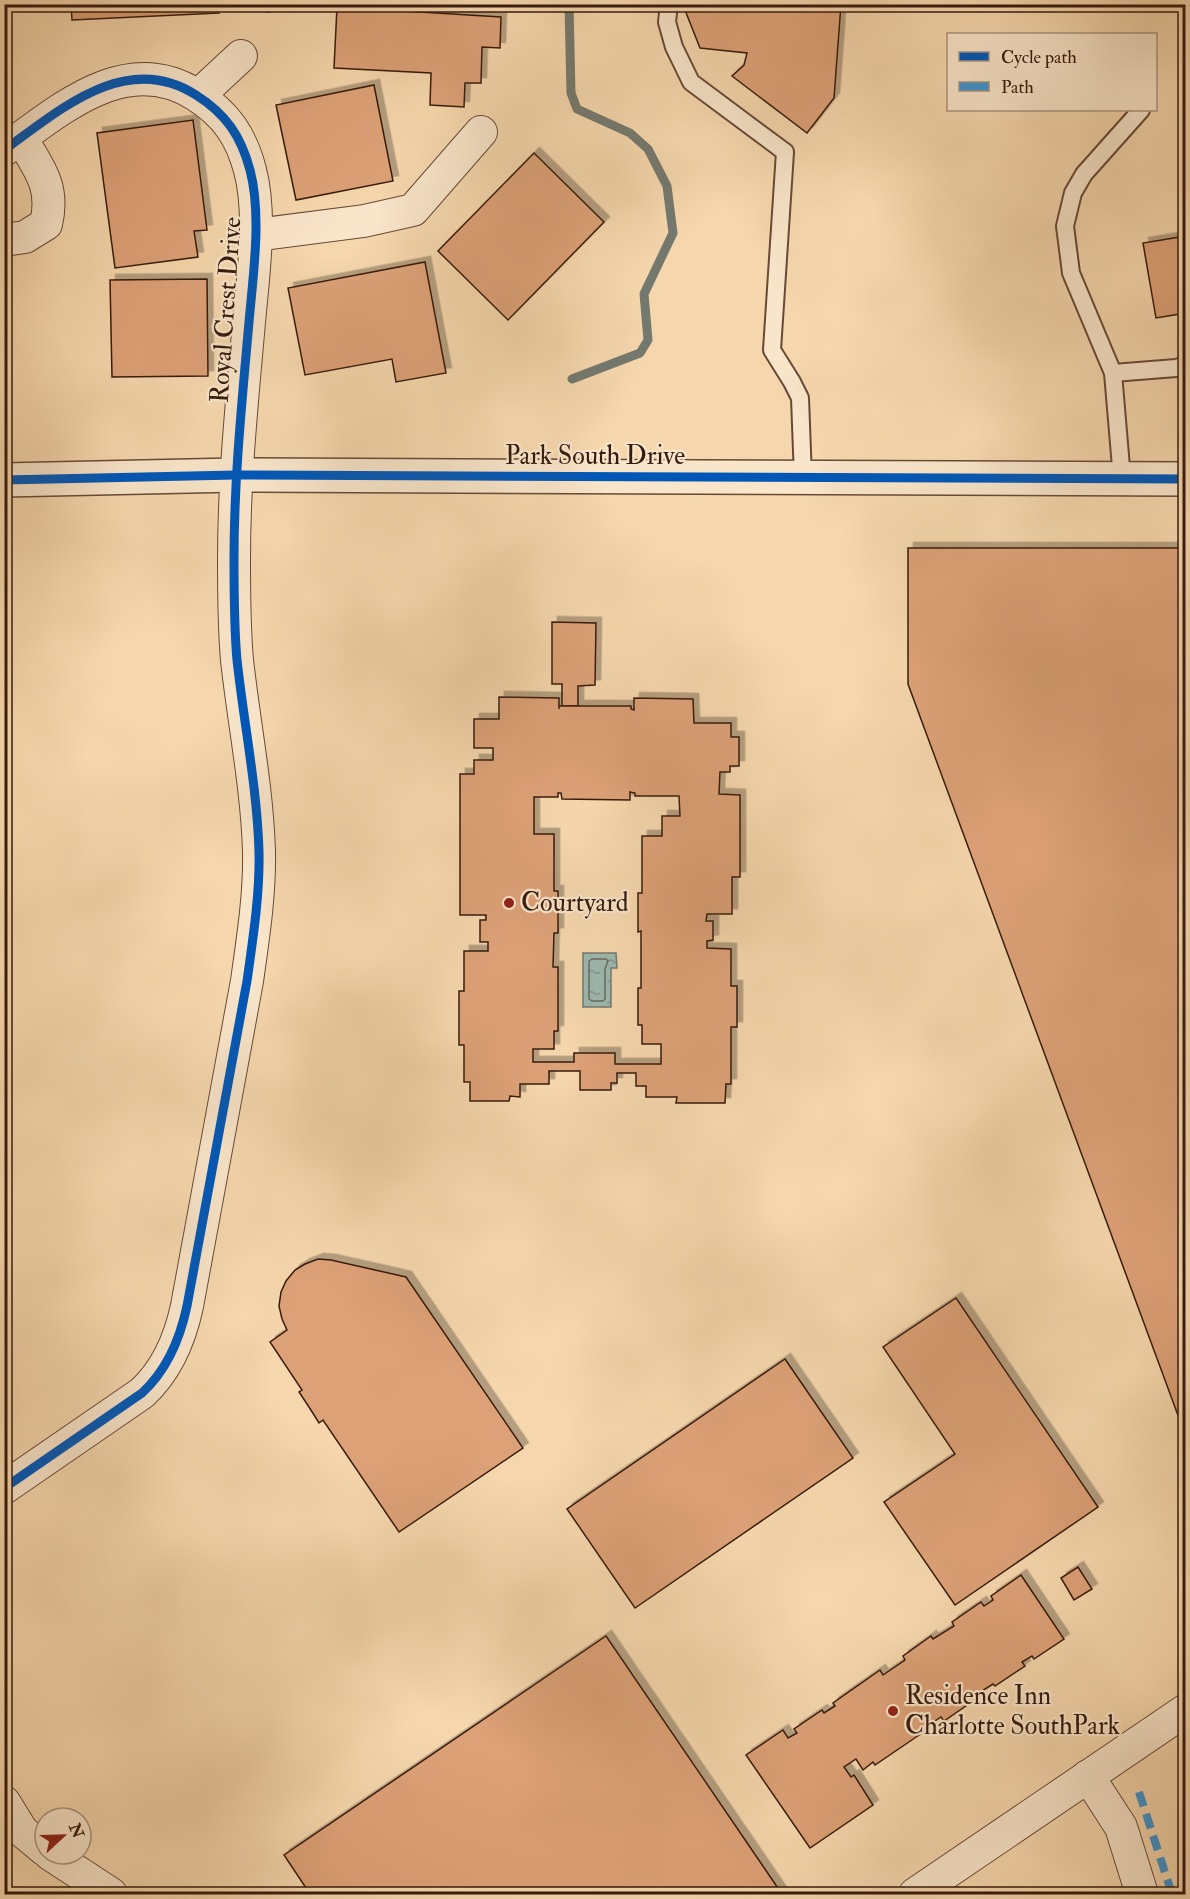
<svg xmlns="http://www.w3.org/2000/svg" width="1190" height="1899" viewBox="0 0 1190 1899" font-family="'IM FELL Double Pica',serif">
<defs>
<pattern id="water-ripples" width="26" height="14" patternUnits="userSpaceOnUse" patternTransform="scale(1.5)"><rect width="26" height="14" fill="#9db8af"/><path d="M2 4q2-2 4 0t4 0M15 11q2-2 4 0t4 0" fill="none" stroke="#81958d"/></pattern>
<filter id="shadow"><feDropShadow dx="5.5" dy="-5.5" stdDeviation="0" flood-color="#0004"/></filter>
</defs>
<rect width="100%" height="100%" fill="#f6d7ad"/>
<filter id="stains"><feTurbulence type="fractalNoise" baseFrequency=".00333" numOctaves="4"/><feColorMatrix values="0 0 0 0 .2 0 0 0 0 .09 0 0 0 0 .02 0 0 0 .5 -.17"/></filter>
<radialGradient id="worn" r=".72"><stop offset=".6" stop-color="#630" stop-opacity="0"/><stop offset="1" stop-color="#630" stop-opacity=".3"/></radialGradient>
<polygon fill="url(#water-ripples)" stroke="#74796f" stroke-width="1.5" points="583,953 616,953 617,968 611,968 611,1007 583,1007"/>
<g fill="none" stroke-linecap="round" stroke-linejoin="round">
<polygon stroke="#6a6a5e" stroke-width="1.5" points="592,959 606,959 608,961 605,969 605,999 603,1001 592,1001 589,999 589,961"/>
<polyline stroke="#74796f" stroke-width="9" points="569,4 571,93 577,109 630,133 648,149 667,186 673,233 644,294 648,340 640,353 572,379"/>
</g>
<g fill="#dda177" stroke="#371b0e" stroke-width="1.5" fill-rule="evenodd" filter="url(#shadow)">
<polygon points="71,4 219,4 219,13 72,20"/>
<polygon points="266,4 298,4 298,8 267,12"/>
<polygon points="685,4 841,4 834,98 807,133 732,76 744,65 747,53 700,48 685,10"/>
<polygon points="337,7 501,17 500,48 482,47 481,83 465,83 464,107 430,105 431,73 334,68"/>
<polygon points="374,85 393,181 296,200 276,105"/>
<polygon points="193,120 207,230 194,231 198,257 115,268 97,133"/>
<polygon points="534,153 604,222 508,320 438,251"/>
<polygon points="1186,236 1186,313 1156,318 1143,243"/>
<polygon points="425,262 446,373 396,382 392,359 305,375 288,288"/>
<polygon points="207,279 208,376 112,377 110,280"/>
<polygon points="908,548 1186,548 1186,1437 908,684"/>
<polygon points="552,622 596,623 595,685 578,686 578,706 562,706 562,684 552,684"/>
<path d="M499 697 559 698V709V706H631V709L634 710V698L693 699 694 723H731V737H739V766H730V772H720L719 794 740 795V877H732V914H707L706 921H713V940L707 941V948L731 949V986H737V1027H731V1084H726L725 1103H676L677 1097H646V1086H636V1073H617V1083H611V1090H580V1071H549V1084H520V1097L510 1096 509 1101H470V1082H464V1045H459V991H464V951H488V942H480V920H486V915H460V774H474V760H493V748H474V719H499ZM630 792 635 793V796H679L680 816H662V836H642V893H638V932L641 931V988H638V1025H642V1044H661V1064H615V1053H574V1062H533V1049H554V1031H558V967H553L554 933H558V891H554V834H534V797H558V793H561L562 799 630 800Z"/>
<polygon points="318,1259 331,1260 406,1277 523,1448 399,1532 323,1420 319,1423 309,1407 299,1392 302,1390 270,1342 287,1330 282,1319 279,1306 281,1292 286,1281 295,1270 305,1264"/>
<polygon points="956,1298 1098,1507 955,1605 884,1502 955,1454 883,1347"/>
<polygon points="785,1359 853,1458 635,1608 567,1509"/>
<polygon points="1078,1567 1092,1589 1074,1600 1061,1578"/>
<polygon points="1021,1575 1064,1639 1034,1659 1032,1656 1022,1662 1025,1666 995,1686 993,1684 974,1696 976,1699 944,1721 941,1717 923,1729 925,1731 875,1765 873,1762 863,1770 856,1759 844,1767 851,1777 854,1775 873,1805 810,1848 746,1755 783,1730 788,1738 797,1733 794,1729 822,1710 824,1713 835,1706 833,1703 880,1670 883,1675 905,1660 903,1656 931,1636 933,1639 954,1626 952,1622 981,1602 984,1606 993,1600 991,1596"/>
<polygon points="606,1636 782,1894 310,1894 284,1855"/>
</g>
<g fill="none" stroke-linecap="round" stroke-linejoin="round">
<g stroke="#674a36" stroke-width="20">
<g id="service">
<polyline points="669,4 667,22 674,47 691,82 785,152 772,350 792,382 800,398 803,478"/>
<polyline points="1113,373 1176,368 1186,365"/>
<polyline points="1122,479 1113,373 1071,273 1065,226 1073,193 1084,174 1141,110"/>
</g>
</g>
<g stroke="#674a36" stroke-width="34">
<g id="minor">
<polyline points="198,96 241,56"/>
<path d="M4 150C60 110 126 50 196 95 226 114 241 136 250 170 262 215 253 276 249 322 242 401 234 479 234 559 234 593 234 627 237 660 244 724 257 787 259 851 260 894 253 938 247 981L187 1306C180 1339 167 1370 142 1393L4 1488"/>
<polyline points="256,235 364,221 413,210 481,132"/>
<path d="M4 240 25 237 46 224C55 186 39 169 21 138"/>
<polyline points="1088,1776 1121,1827 1142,1894"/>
<polyline points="4,1802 22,1831 45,1850"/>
<polyline points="50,1854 111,1894"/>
<polyline points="915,1894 1186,1710"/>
</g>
</g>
<g stroke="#674a36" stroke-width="36">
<polyline id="tertiary" points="4,480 236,475 1186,479"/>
</g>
<use href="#service" stroke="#f9e5ca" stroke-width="16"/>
<use href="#minor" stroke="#f9e5ca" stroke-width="32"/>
<use href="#tertiary" stroke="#f9e5ca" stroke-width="33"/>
<polyline stroke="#3e94d2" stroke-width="8" stroke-dasharray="15 8" stroke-linecap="butt" points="1139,1792 1172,1894"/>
<g stroke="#f9e5ca" stroke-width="13">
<g id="cycleway">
<path d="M4 150C60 110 126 50 196 95 226 114 241 136 250 170 262 215 253 276 249 322 242 401 234 479 234 559 234 593 234 627 237 660 244 724 257 787 259 851 260 894 253 938 247 981L187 1306C180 1339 167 1370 142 1393L4 1488"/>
<polyline points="4,480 236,475 1186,479"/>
</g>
</g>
<use href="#cycleway" stroke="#0057b8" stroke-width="9"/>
</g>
<g fill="#8f2418" stroke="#f9e5ca" stroke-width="2">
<circle cx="509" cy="903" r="6"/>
<circle cx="893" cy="1711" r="6"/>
</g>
<g text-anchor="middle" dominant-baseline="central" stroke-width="4.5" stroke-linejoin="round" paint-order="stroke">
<g font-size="26" fill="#371b0e" stroke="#f9e5ca">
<text transform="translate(226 310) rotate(-86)">Royal Crest Drive</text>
<text x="595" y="456">Park South Drive</text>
</g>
<g font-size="26" fill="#371b0e" stroke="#f9e5ca" text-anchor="start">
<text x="521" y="903">Courtyard</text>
<text x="905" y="1696">Residence Inn<tspan x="905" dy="30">Charlotte SouthPark</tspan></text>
</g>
</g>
<rect width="1190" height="1899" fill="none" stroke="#f6d7ad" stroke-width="24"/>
<rect x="6" y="6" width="1178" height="1887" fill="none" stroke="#371b0e" stroke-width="3"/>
<rect x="12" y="12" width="1166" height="1875" fill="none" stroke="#371b0e" stroke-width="1.5"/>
<rect x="947" y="33" width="210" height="78" fill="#f9e5ca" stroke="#ab947f" stroke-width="1.5"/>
<rect x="959" y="52" width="30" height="9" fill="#0057b8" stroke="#ab947f" stroke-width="1.5"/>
<text x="1001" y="63" font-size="18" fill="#371b0e">Cycle path</text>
<rect x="959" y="82" width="30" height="9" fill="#3e94d2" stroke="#ab947f" stroke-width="1.5"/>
<text x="1001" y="93" font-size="18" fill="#371b0e">Path</text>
<g transform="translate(63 1836) rotate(68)"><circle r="28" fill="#f9e5ca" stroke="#ab947f" stroke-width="1.5"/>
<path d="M0-4.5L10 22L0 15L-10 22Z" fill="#8f2418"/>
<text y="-9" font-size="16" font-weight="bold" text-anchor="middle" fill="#371b0e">N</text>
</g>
<rect width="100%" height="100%" filter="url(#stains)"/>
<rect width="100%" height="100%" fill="url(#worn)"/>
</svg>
